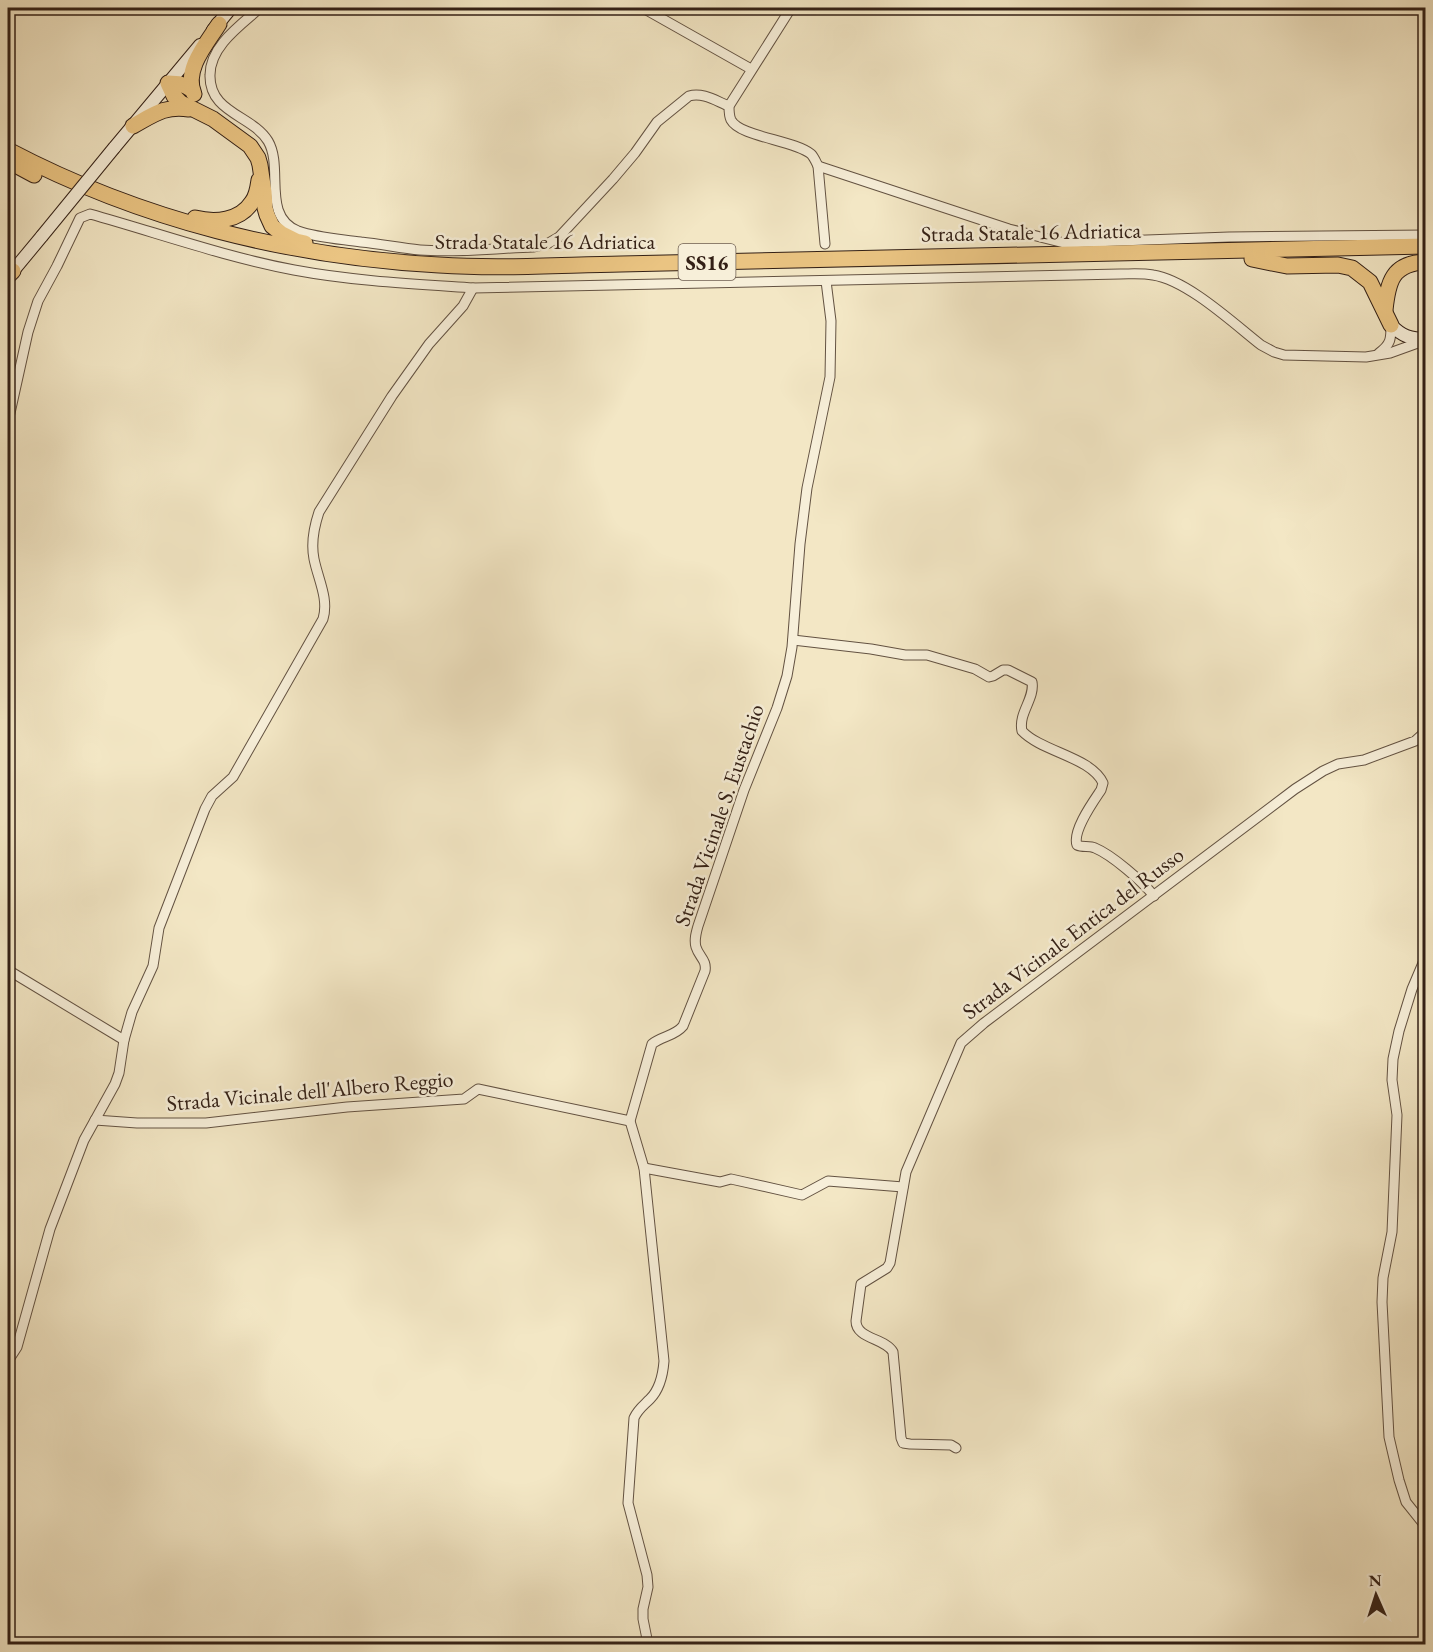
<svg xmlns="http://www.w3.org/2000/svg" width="1433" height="1652" viewBox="0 0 1433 1652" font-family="'EB Garamond',serif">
<rect width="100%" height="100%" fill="#f3e7c5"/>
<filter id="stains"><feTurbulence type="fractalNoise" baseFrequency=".00333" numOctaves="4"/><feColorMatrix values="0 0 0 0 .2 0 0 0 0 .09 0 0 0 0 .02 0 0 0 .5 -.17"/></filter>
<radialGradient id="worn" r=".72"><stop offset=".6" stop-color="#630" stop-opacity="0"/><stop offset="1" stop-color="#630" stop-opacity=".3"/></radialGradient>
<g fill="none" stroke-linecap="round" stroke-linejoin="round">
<g stroke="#635242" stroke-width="11">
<g id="minor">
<path d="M260 8C241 25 210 46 210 75 209 113 252 115 268 141 284 168 261 216 298 231 318 238 341 239 361 242 381 244 400 248 420 250 458 253 496 248 534 247L547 244 559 237 613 179 635 153 657 122 689 96C703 92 716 101 729 106"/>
<polyline points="643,8 751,69"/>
<path d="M791 8 729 106C729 111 729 116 731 120 740 137 794 140 811 154 814 157 816 162 818 166L825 244"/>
<polyline points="818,166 1009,229 1064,243 1229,237 1426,235"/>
<path d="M1379 353C1391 344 1391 339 1391 325"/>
<path d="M8 422 28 332 38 301 57 266 80 218 90 214C158 233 225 257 294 270 353 281 414 284 473 288L1120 274C1131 274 1142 273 1153 275 1187 280 1233 323 1261 345L1274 352 1284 355 1366 357 1390 353 1426 340"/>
<path d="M793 640 871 649 905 655H927L975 669 989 677 993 676 1003 670H1008L1032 682C1035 699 1018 713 1022 731 1042 752 1091 757 1103 783L1101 790C1093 802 1072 831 1077 845 1083 848 1089 845 1095 848 1112 855 1142 881 1154 896"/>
<polyline points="1426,956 1412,989 1399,1031 1393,1059 1392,1080 1397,1115 1392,1232 1383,1278 1382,1302 1389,1437 1399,1480 1406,1502 1426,1527"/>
<polyline points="8,970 124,1040"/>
<polyline points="95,1120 137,1123 206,1123 347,1107 464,1099 478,1089 630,1121"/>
<polyline points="644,1168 720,1182 731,1179 802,1195 828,1181 903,1187"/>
<path d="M8 1361 17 1347 50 1229 84 1140 115 1084 119 1073 124 1040 132 1012 153 966 159 928 205 809 212 796 233 777 323 619C329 599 318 579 314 559 311 544 314 527 319 512L392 396 429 344 463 306 473 288"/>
<path d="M956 1448 951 1445 910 1444 903 1443 901 1438 893 1352C885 1338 856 1339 856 1321L861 1284 887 1268 890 1263 906 1172 961 1043 984 1023 1295 789 1323 771 1338 764 1364 760 1415 741 1426 731"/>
<path d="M648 1644 643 1619V1609L648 1587 647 1575 628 1503 634 1418C638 1409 643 1406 650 1399 660 1389 663 1374 664 1361L644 1168 630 1121 652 1044C662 1036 675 1036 683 1026L705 971C707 960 699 957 696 947 694 940 696 933 698 926L744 790 777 708 787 676 792 647 800 544 807 488 830 377 831 321 826 281"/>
</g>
</g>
<g stroke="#332016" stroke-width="14">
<g id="secondary">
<polyline points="213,30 231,8"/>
<polyline points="114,148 200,45"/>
<polyline points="8,277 42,236"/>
<path d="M1391 325C1402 336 1410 339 1426 339"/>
</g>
</g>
<g stroke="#332016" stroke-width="17">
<g id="trunk">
<path d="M192 90C184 84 178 83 168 83L174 96 181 103 213 119 250 146 258 158 260 165 264 192 265 208 267 215 272 226 282 234 296 241 305 243"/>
<path d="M194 94C183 70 207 43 219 24"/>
<path d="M133 126C153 115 165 105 189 109"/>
<path d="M8 150C141 220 289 257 439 265 499 269 561 265 621 264L1426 246"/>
<polyline points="8,161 34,175"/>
<path d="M195 218C215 223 240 221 252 202 257 196 258 187 259 180"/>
<polyline points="1252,259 1287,266 1338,265 1352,268 1370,282 1391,325"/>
<polyline points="8,276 13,271"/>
<path d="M1385 310C1388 282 1392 263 1426 262"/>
</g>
</g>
<use href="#minor" stroke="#f7efd9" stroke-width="9"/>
<use href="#secondary" stroke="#f7efd9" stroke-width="12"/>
<use href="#trunk" stroke="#eac482" stroke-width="15"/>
<g stroke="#332016" stroke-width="14" stroke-linecap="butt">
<polyline id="secondary-bridge" points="42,236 114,148"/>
</g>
<use href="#secondary-bridge" stroke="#f7efd9" stroke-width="12"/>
</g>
<g text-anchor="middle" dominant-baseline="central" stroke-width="5" stroke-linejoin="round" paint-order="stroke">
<rect fill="#f7efd9" stroke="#6e5e50" stroke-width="1.5" x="678.5" y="244" width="57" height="36" rx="4.5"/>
<g font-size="21" font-weight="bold" fill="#332016">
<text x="707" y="262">SS16</text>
</g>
<g font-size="22" fill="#332016" stroke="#f7efd9">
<text transform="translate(1031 232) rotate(-1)">Strada Statale 16 Adriatica</text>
<text x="545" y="241">Strada Statale 16 Adriatica</text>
<text transform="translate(719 815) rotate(-71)">Strada Vicinale S. Eustachio</text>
<text transform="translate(1073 933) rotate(-37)">Strada Vicinale Entica del Russo</text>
<text transform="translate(310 1091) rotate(-5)">Strada Vicinale dell'Albero Reggio</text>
</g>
</g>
<rect width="1433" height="1652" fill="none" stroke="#f3e7c5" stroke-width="30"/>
<rect x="9" y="9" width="1415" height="1634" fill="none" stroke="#332016" stroke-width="3"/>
<rect x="15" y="15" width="1403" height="1622" fill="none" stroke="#332016" stroke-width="1.5"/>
<g transform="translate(1376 1595) rotate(357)" stroke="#f7efd9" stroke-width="4.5" paint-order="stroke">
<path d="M0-4.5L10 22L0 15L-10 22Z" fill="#332016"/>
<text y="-9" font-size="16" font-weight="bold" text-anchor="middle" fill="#332016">N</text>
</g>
<rect width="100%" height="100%" filter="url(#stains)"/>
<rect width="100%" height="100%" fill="url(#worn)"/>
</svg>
